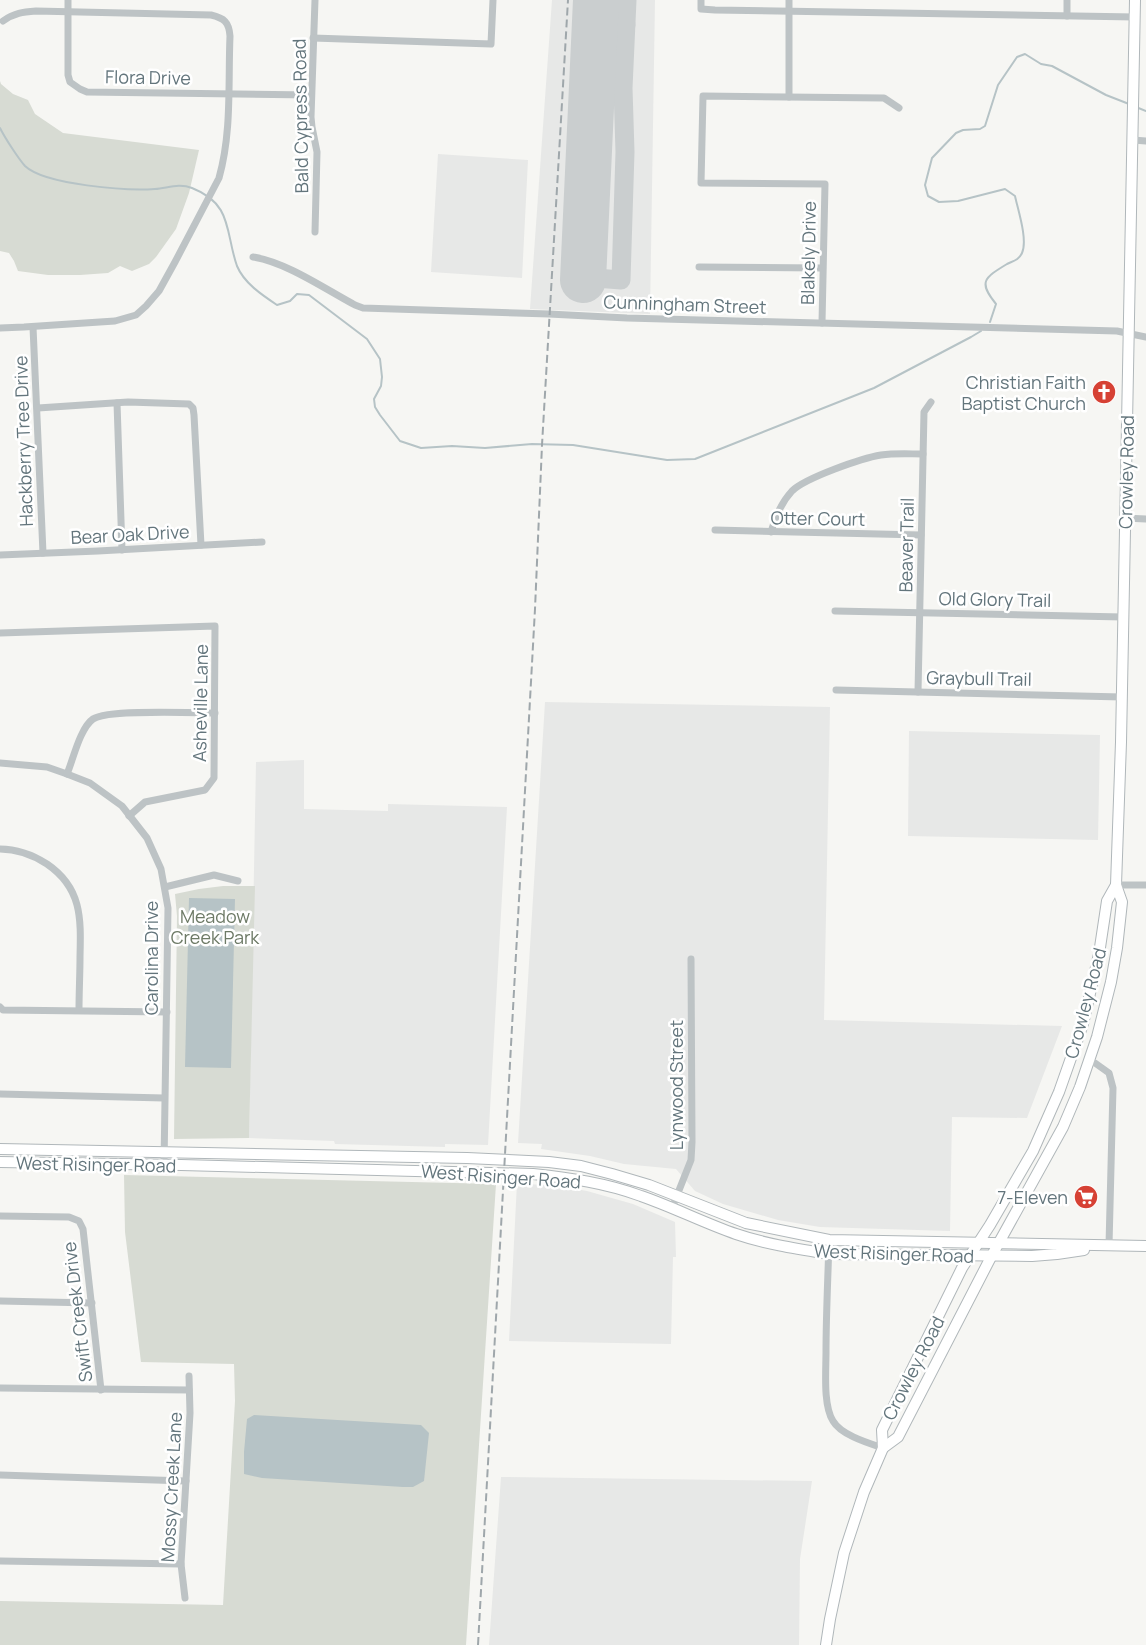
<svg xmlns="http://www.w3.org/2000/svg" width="1146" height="1645" viewBox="0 0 1146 1645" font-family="Manrope,sans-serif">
<rect width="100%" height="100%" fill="#f6f6f3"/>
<g fill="#e7e8e7">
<polygon points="552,0 655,0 650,314 530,309"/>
<polygon points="438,154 528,160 522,278 431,272"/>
<polygon points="545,702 830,707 824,1020 1062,1026 1027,1118 952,1117 950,1231 820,1227 778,1220 723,1204 695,1191 676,1169 624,1164 590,1156 541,1149 542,1144 518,1143"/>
<polygon points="909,731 1100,735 1098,840 908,836"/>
<polygon points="304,760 304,809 388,811 388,804 507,807 488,1145 445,1144 445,1147 335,1144 334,1141 249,1138 256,762"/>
<polygon points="517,1183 565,1187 587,1191 633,1204 675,1222 676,1257 673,1257 671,1344 509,1341"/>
<polygon points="501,1477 812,1481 800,1559 799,1645 489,1645"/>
</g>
<g fill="#d7dbd3">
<polygon points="0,81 1,84 13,94 28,100 35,114 63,133 199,150 189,193 176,229 156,257 149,264 132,271 120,266 108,273 80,275 48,275 18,271 14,261 9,253 0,251"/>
<polygon points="223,886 255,886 249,1138 174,1139 177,916 175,894 199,889"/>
<polygon points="124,1175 496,1184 466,1645 0,1645 0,1601 223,1605 235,1401 234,1364 141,1362 125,1232"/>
</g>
<g fill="#b6c3c6">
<polygon points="189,898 235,899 231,1068 185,1067"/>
<polygon points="254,1415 421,1425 429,1433 424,1481 413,1487 403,1487 262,1478 244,1474 244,1452 247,1419"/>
</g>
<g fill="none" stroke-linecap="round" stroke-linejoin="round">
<g stroke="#b6c3c6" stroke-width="2">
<polyline points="1136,107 1146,111"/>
<path d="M0 128C5 138 18 158 25 166 45 185 127 191 155 189 168 188 179 183 192 188 233 204 225 232 237 266 244 283 262 295 277 305L290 301 297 294 309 295 367 339 380 359 382 377 381 386 374 399 375 407 380 415 400 441 421 448 452 446 485 448 532 444 573 445 667 460 695 459 874 388 971 337 981 331"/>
<path d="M990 322 996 304C978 282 984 278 1007 264 1013 261 1019 260 1022 253 1028 240 1018 210 1015 196L1005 189 958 201 939 202 928 196 925 185 932 158 956 133 963 130 980 129 985 126 998 85 1017 57 1025 54 1041 64 1052 66 1106 95 1129 104"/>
</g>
<g stroke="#cacecf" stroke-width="19">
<polyline points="595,24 626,25"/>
<polyline points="583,277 621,280 625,152 623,88 627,0"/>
</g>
<polyline stroke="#cacecf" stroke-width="46" points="583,280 596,0"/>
<g stroke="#b0b7ba" stroke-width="12">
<g id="secondary">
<polyline points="0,1149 467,1158 549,1162 581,1166 612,1174 649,1185 746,1223 829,1240 1146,1246"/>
<path d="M0 1162 181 1165 533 1174C570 1178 606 1183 641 1196 673 1207 704 1223 736 1234 765 1244 798 1249 829 1254L1032 1256 1057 1254 1084 1250"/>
<polyline points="883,1448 898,1437 991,1257 1063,1127 1080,1087 1097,1037 1111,982 1117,948 1122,902 1116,885 1121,742 1135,0"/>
<polyline points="826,1645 830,1619 844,1553 864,1492 883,1448 882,1430 962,1268 990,1225 1033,1151 1059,1092 1083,1024 1099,954 1107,901 1116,885"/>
</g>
</g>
<g stroke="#bdc3c5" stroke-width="7">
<polyline points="68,0 68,75 70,82 80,89 87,92 311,95"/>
<polyline points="315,0 311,117 312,127 317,152 315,232"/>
<polyline points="701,0 701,9 715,10 1135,17"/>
<polyline points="1067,16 1067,0"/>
<polyline points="313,38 491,44 493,0"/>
<polyline points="789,97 789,0"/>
<polyline points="1133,140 1146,141"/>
<path d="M253 257C286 262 325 289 355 305L363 308 549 314 627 318 1117 331 1146 337"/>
<polyline points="699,267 822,268"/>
<polyline points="822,323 825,184 701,183 703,96 884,98 899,108"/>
<polyline points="33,327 43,553"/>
<path d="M0 328 24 327 115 321 136 315 146 306 159 291 175 262 219 178C232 132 228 83 230 36 229 22 224 18 211 15L36 11C23 12 14 13 3 21"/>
<polyline points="117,403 122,550"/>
<polyline points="38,408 128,402 189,404 193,408 194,415 201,545"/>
<polyline points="1125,518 1146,519"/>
<polyline points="715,530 921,535"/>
<path d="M771 532C776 516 781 503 792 491 805 478 862 458 881 455 895 453 909 454 923 454"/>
<polyline points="0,555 98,551 262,542"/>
<polyline points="835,611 1123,617"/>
<polyline points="0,633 215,626 214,778 205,790 145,802 129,816"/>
<polyline points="836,690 1122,697"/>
<polyline points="918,692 924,412 931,402"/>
<polyline points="0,763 47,767 67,774 90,783 122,806 147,838 161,869 168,908 164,1165"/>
<path d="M67 774C73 760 80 728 93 719 108 709 193 713 215 713"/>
<path d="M0 849C17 849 33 855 47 864 82 888 81 918 80 957 80 974 79 992 79 1010"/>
<polyline points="1116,885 1146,885"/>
<polyline points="165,887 214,875 238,881"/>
<polyline points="0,1007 3,1010 167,1012"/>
<polyline points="1089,1061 1095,1063 1109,1073 1113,1088 1109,1245"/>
<polyline points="0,1094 164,1098"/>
<polyline points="672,1208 691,1160 692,1142 691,959"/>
<polyline points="0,1216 69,1217 79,1221 83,1229 101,1390"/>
<path d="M829 1240C828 1278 826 1315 826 1352 826 1372 823 1405 833 1421 841 1435 868 1443 883 1448"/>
<polyline points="0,1301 92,1303"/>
<polyline points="0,1388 189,1390"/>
<polyline points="0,1475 186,1481"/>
<polyline points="0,1561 181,1564"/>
<polyline points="185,1598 181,1564 190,1413 189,1376"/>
</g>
<use href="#secondary" stroke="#fff" stroke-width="10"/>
<polyline stroke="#9fa7ab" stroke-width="2" stroke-dasharray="8 4" stroke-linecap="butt" points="478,1645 535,609 542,445 568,0"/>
</g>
<defs>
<g id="church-disc" transform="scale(1.25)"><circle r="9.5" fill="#d64134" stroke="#fff"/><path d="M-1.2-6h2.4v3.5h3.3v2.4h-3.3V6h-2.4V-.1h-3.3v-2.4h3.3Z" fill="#fff"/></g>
<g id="supermarket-disc" transform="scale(1.25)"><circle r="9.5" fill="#d64134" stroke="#fff"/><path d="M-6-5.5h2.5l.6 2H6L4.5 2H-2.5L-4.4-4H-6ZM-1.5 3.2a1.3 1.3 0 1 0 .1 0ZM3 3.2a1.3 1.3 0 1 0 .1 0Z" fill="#fff"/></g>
</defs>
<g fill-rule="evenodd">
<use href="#church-disc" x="1104" y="392"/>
<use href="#supermarket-disc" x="1086" y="1197"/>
</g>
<g text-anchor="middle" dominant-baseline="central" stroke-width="5" stroke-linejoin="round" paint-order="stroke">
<g font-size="18" fill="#63757c" stroke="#fff">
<text transform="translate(148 77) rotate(1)">Flora Drive</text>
<text transform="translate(300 116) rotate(-91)">Bald Cypress Road</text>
<text transform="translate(808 253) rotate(-89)">Blakely Drive</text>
<text transform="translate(685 304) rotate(2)">Cunningham Street</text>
<text transform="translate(23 441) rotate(-92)">Hackberry Tree Drive</text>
<text transform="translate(1126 472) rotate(-89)">Crowley Road</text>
<text transform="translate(818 518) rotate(1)">Otter Court</text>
<text transform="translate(130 534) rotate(-3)">Bear Oak Drive</text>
<text transform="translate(906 545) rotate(-89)">Beaver Trail</text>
<text transform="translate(995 599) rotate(1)">Old Glory Trail</text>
<text transform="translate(979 678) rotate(1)">Graybull Trail</text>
<text transform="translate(200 703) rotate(-89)">Asheville Lane</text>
<text transform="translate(151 958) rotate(-90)">Carolina Drive</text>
<text transform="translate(1085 1003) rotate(-75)">Crowley Road</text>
<text transform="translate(676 1085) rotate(-90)">Lynwood Street</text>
<text transform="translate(96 1164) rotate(1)">West Risinger Road</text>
<text transform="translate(501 1176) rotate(4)">West Risinger Road</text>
<text transform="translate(894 1253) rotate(2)">West Risinger Road</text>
<text transform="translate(77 1312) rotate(-97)">Swift Creek Drive</text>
<text transform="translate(913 1368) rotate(-63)">Crowley Road</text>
<text transform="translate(171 1487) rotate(-87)">Mossy Creek Lane</text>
</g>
<g font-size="18" fill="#63757c" stroke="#fff" text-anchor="end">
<text x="1086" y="382">Christian Faith<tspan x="1086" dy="21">Baptist Church</tspan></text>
<text x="1068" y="1197">7-Eleven</text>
</g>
<g font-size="18" fill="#6d7a66" stroke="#fff">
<text x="215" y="916">Meadow<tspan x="215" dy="21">Creek Park</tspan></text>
</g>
</g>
</svg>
